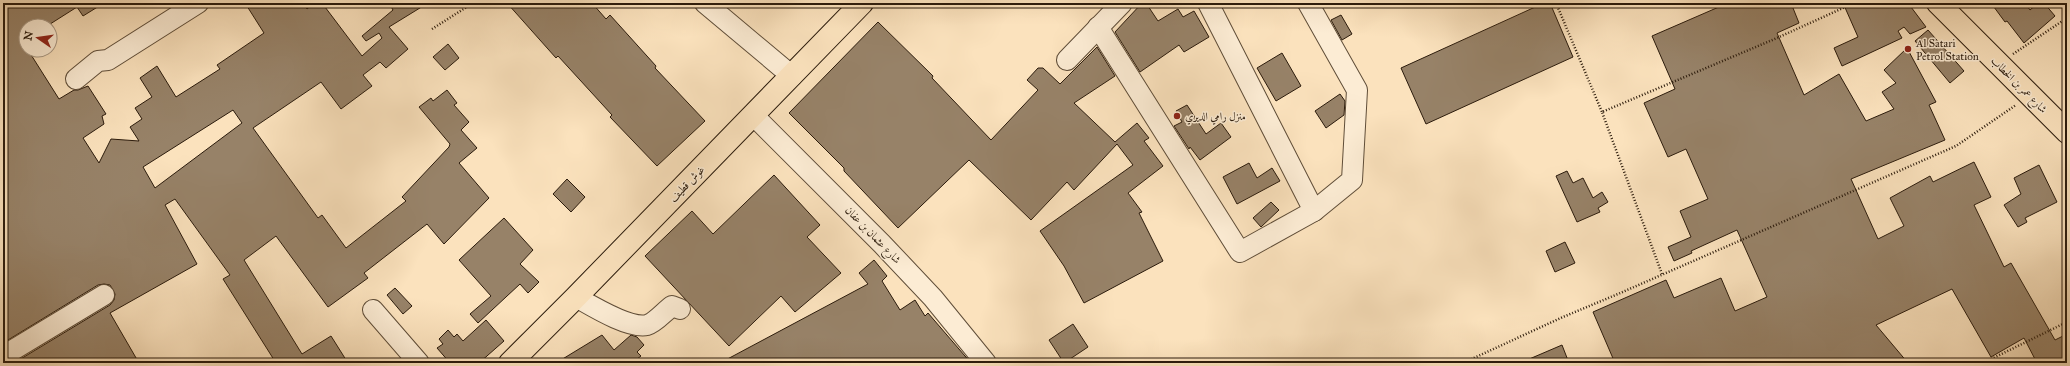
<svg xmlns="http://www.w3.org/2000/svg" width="2070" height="366" viewBox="0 0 2070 366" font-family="'IM FELL Great Primer',Amiri,serif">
<rect width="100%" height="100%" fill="#fbe2bd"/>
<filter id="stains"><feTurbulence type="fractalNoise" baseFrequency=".005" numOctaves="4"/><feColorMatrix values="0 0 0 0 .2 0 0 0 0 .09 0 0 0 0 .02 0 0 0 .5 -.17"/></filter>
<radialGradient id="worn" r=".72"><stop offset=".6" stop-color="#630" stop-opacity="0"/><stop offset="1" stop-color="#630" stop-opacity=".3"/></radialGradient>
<g fill="#978268" stroke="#2b1b0c" fill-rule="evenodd">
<path d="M3 3H104L83 16 77 7 47 26H26V50H28L59 99 74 90H78L88 86 106 114 102 116 104 124 83 138 99 163 111 139 139 141 130 127 142 119 135 108 152 97 140 78 157 66 176 97 220 69 217 65 264 33 245 3H303L307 9 314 3H322L362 56 382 38 379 33 366 41 362 36 393 10 389 3H428L389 27 408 49 386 68 380 62 363 75 372 86 341 109 321 82 253 128 318 218 322 215 346 248 406 201 402 197 449 147 450 144 419 107 431 98 433 101 447 90 457 103 454 105 469 122 461 130 477 148 459 163 489 198 444 244 427 224 364 273 368 278 328 307 276 236 244 260 302 354 331 336 348 363H276L223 279 230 275 175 199 165 205 197 264 110 313 139 363H14L110 305 114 300 115 294 110 285 104 284 98 285 3 343ZM233 110 242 123 155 188 143 167Z"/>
<polygon points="507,3 592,3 606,19 610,15 656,66 655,68 705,121 657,166 610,117 612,115 558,56 556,58"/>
<polygon points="1142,3 1146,3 1158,21 1178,9 1183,17 1194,11 1209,37 1184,52 1179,45 1140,72 1115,32"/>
<polygon points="1544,3 1550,3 1573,57 1426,124 1401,68"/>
<polygon points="1728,3 1791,3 1799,23 1777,33 1804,95 1839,74 1866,121 1894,109 1882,92 1896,83 1884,70 1907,48 1936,102 1929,105 1945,140 1851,179 1878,239 1904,226 1890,198 1930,176 1933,182 1974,162 1991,197 1974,205 2004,267 2011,263 2055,340 2067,334 2067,363 2037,363 2024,338 1991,357 1952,289 1876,325 1908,363 1615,363 1593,312 1666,280 1674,298 1721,278 1735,311 1767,297 1737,230 1691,251 1692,253 1674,261 1668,247 1691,237 1680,211 1708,199 1686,149 1668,157 1644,103 1675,89 1652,36"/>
<polygon points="1843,3 1908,3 1926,27 1910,34 1904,27 1898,31 1902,38 1842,66 1834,48 1858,37"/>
<polygon points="1991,3 2025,3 2030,10 2038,3 2044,3 2055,16 2024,43 2007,21 2005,22"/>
<polygon points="1341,15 1352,34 1342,40 1331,20"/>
<polygon points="878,22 933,76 932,78 991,140 1038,90 1027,80 1038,68 1043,68 1060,84 1097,47 1115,76 1074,103 1115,142 1137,123 1149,138 1144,141 1163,166 1128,193 1142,212 1139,213 1163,261 1084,303 1064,266 1040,231 1133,165 1117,144 1074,190 1067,182 1031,220 969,160 898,228 844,171 844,168 789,113"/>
<polygon points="1928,30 1964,71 1950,83 1915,41"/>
<polygon points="448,44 459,58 445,70 433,57"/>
<polygon points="1282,53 1301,86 1276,101 1257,68"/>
<polygon points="1340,94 1345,101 1344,115 1326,128 1315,111"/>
<polygon points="1187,105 1206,134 1221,123 1231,137 1200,160 1190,147 1189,149 1174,126 1182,122 1176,111"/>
<polygon points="1249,163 1257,178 1272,168 1280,181 1237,204 1223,177"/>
<polygon points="2039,165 2057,202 2025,218 2027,222 2018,227 2004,205 2021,194 2014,178"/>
<polygon points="1567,171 1573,183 1583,178 1593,198 1602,192 1608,202 1598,208 1600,212 1577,222 1556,176"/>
<polygon points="774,175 820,225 807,237 841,273 795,312 781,296 729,346 645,256 692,211 713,234"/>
<polygon points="567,179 585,197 571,212 553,194"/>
<polygon points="1271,202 1279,210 1261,227 1253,218"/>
<polygon points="504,218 533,250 520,264 539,282 528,293 520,284 478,323 470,314 491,296 459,260"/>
<polygon points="1565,242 1575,263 1555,272 1546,251"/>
<polygon points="874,260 887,276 882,281 900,310 915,300 925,316 928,313 971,363 720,363 868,284 859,273"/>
<polygon points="395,288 412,306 403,314 387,295"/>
<polygon points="486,320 504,341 479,363 450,363 437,348 443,344 439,339 448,330 454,337 457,334 463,341"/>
<polygon points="1073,324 1088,347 1064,363 1049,340"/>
<polygon points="602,335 614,350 631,335 637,337 644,345 637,352 641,356 632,363 556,363"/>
<polygon points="1562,345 1569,363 1520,363"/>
</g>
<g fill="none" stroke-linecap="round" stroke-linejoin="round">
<g stroke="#5f4d38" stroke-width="22">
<g id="minor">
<polyline points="705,3 792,76"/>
<polyline points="1208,3 1314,211"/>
<polyline points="1098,27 1240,252 1314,211 1352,180 1357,90 1308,3"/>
<polyline points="1067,60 1122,3"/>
<polyline points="76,79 98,61 108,60 198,3"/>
<polyline points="753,115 882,244 933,298 986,363"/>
<path d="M576 297C592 306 629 329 647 325 655 323 665 311 672 306L680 309"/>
<polyline points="373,310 419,363"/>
<polyline points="3,356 104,295"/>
</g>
</g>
<g stroke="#2b1b0c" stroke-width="24">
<g id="major">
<polyline points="1938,3 2067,132"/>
<polyline points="510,363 576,297 862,3"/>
</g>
</g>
<g stroke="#2b1b0c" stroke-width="2.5" stroke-dasharray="1 2" stroke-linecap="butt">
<polyline points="1556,3 1602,112"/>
<polyline points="432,29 473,3"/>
<polyline points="2013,54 2067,18"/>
<polyline points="1662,274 1602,112 1777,38 1854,3"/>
<polyline points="1463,363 1563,317 1618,294 1956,146 2016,105"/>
<polyline points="1983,363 2067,322"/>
</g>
<use href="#minor" stroke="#fcecd4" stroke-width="20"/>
<use href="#major" stroke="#fbe2bd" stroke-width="22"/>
</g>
<g fill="#8f2418" stroke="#fcecd4" stroke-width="1.5">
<circle cx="1908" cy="49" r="4"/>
<circle cx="1177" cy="116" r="4"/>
</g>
<g text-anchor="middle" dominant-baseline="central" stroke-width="3" stroke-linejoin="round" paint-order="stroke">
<g font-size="11" fill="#2b1b0c" stroke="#fcecd4" text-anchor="start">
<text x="1916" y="43">Al Satari<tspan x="1916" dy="13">Petrol Station</tspan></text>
<text x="1185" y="116">منزل رامي الديري</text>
</g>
<g font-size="11" fill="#2b1b0c" stroke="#fcecd4">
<text transform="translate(2019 85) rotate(45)">شارع عمر بن الخطاب</text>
<text transform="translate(687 184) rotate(-46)">غوش قطيف</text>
<text transform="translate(873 235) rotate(46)">شارع عثمان بن عفان</text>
</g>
</g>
<rect width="2070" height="366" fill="none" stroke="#fbe2bd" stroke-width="16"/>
<rect x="4" y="4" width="2062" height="358" fill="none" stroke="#2b1b0c" stroke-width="2"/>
<rect x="8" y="8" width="2054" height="350" fill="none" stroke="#2b1b0c"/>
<g transform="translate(38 38) rotate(283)"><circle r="19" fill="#fcecd4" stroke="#a89884"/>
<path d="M0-3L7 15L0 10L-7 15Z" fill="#8f2418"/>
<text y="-6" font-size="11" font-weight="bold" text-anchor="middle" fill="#2b1b0c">N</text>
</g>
<rect width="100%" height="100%" filter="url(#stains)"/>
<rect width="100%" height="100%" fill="url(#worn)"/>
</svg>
